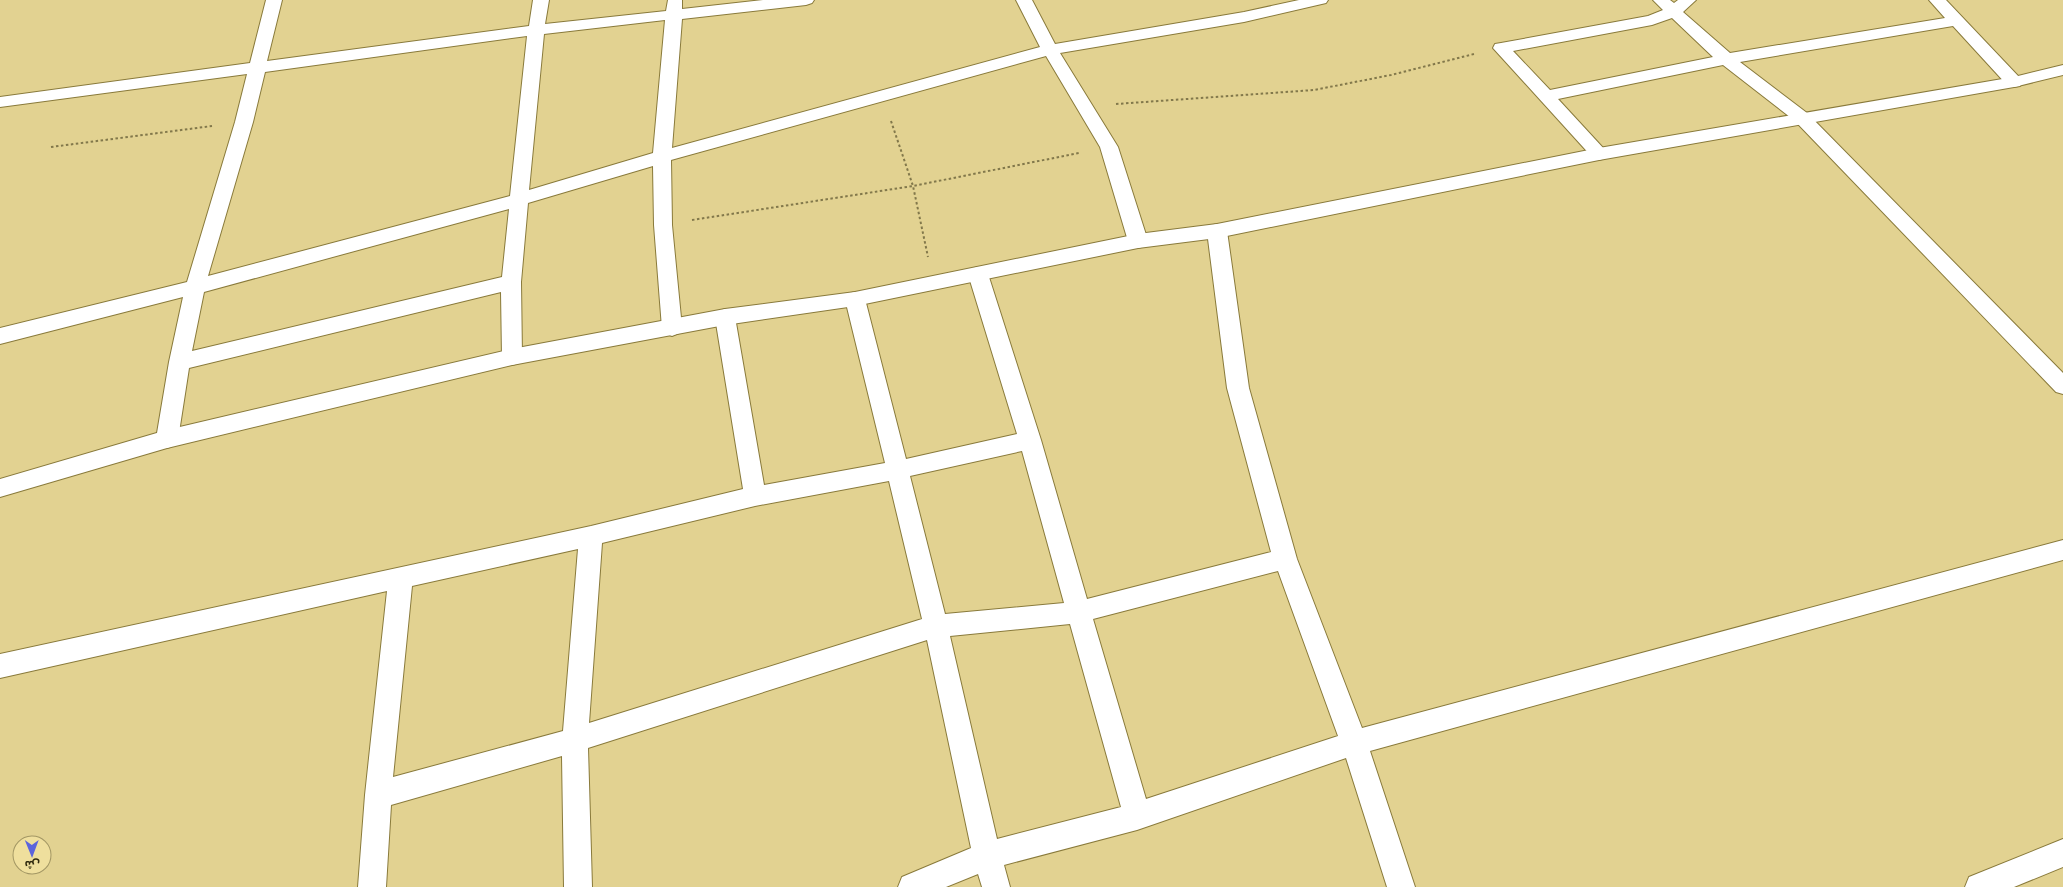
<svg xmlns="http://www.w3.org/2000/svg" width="2063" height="887" viewBox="0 0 2063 887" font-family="Figtree,'Noto Sans Arabic',sans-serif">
<rect width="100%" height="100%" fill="#e2d291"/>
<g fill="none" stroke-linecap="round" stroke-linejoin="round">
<g stroke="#897a3b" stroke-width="2">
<g id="street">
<path d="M266 0H282L267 61 529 26 533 0H549L545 24 666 11 668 0H682V9L763 0H814L812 3 806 5 682 19 672 148 1040 47 1016 0H1032L1055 44 1244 12 1299 0H1328L1326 3 1244 22 1060 53 1118 147 1148 241 1145 246 1138 248 1131 246 1128 241 1100 147 1046 56 671 160 672 225 682 328 679 333 672 336 665 333 662 328 654 225 653 166 528 203 521 282 522 357 519 363 512 365 505 363 502 357 501 292 189 368 178 439 175 445 167 448 159 445 156 439 169 362 183 297 0 344V328L187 282 235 122 247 74 0 107V97L250 63ZM665 20 653 153 529 190 544 34ZM527 36 510 196 208 276 253 122 265 72ZM509 209 502 277 192 351 204 292Z"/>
<path d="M1653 0H1670L1674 3 1678 0H1696L1683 12 1730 53 1945 18 1929 0H1946L2020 78 2022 82 2020 86 2014 87 2008 86 1953 26 1740 62 1807 113 2063 373V394L2056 392 1795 121 1723 65 1558 99 1605 150 1608 154 1605 158 1599 160 1593 158 1493 48 1495 44 1501 43 1648 16 1663 10ZM1672 18 1713 57 1550 90 1513 51 1652 25Z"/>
<path d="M1217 224 1224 226 1227 231 1249 388 1297 559 1362 728 2063 540V560L1370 751 1415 887H1387L1346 758 1137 830 1004 865 1010 887H982L978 874 946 887H898L902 877 971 848 927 640 588 748 592 887H564L562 756 391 805 386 887H358L365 795 387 591 0 678V654L591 526 743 489 715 317 718 312 725 309 732 312 735 317 764 485 885 463 845 299 848 294 855 292 862 294 865 299 906 459 1017 434 968 274 971 269 978 267 985 269 988 274 1041 440 1087 599 1271 552 1227 388 1207 231 1210 226ZM1022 451 1064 603 945 614 910 476ZM889 481 922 619 589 723 602 543 755 506ZM578 549 563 731 393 777 412 586ZM1278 571 1338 736 1146 799 1093 619ZM1070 624 1121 807 997 839 950 636Z"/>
<polygon points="2063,839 2063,867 2014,887 1965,887 1969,877"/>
</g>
</g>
<g stroke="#897a3b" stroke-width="2">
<polygon id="secondary" points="2063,65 2063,75 2014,87 1599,160 1217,238 1138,248 855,306 725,325 512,365 167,448 0,497 0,479 167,430 512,349 725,309 855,292 1138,234 1217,224 1599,148 2014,77"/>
</g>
<g stroke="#82784b" stroke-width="2" stroke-dasharray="2.5 2.5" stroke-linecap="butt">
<polyline points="1116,104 1314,90 1391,75 1474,54"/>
<polyline points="891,121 913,186 928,257"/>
<polyline points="51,147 212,126"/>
<polyline points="692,220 913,186 1079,153"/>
</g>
<use href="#street" fill="#fff" fill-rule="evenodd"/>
<use href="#secondary" fill="#fff" fill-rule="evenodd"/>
</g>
<g transform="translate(32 855) rotate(179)"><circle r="19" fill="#efdf9d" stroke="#a39764"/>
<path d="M0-3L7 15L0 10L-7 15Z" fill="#5c64dc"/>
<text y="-6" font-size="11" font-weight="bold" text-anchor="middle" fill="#302a0f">ش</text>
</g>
</svg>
